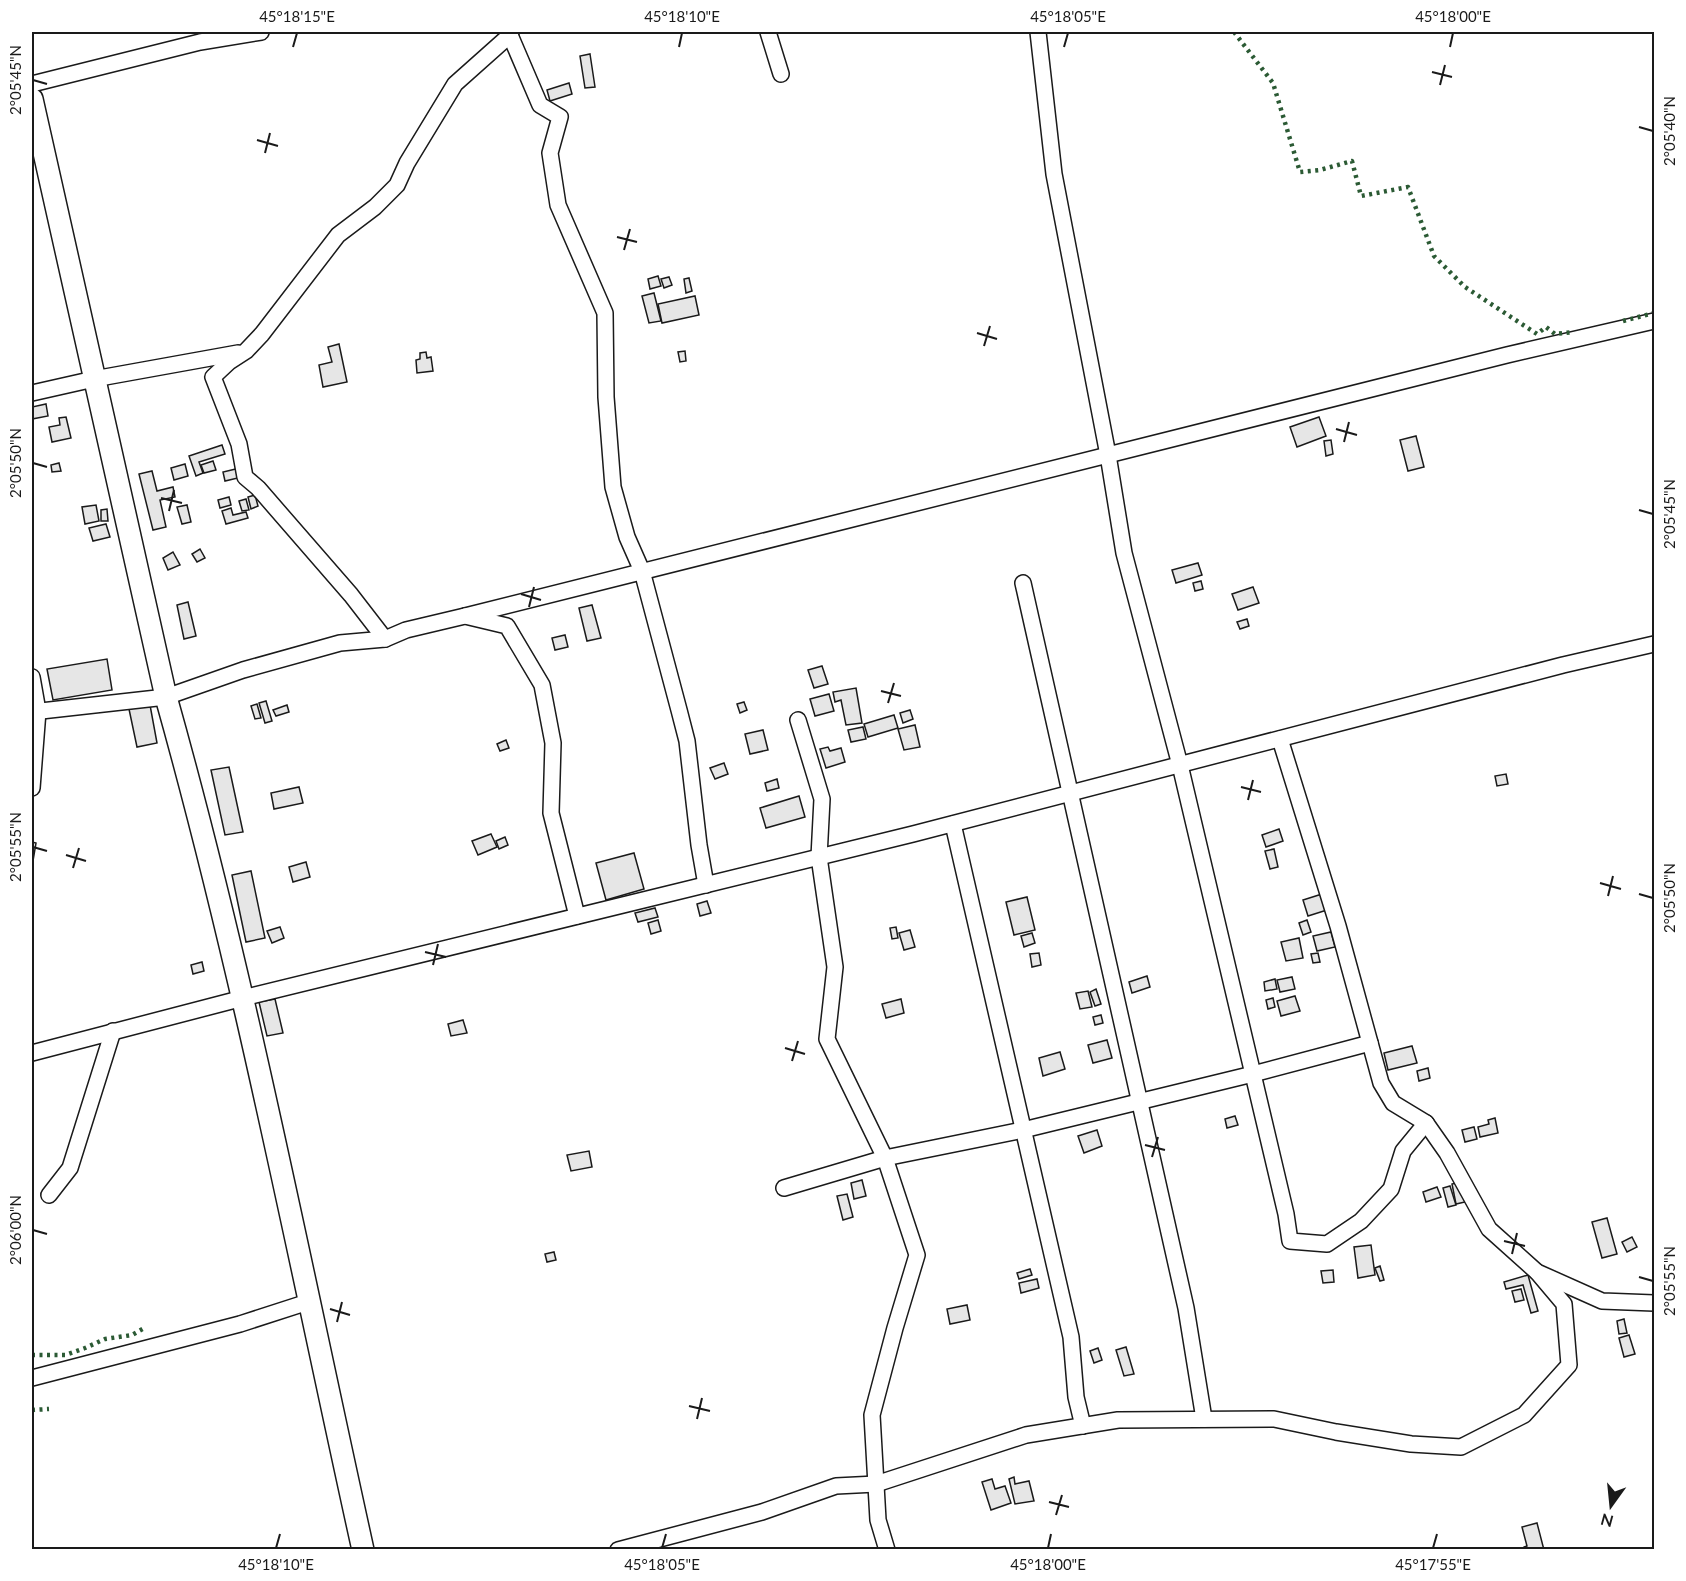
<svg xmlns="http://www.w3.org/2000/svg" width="1686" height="1581" viewBox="0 0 1686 1581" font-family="Lato,sans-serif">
<rect width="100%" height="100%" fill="#fff"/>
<g fill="#e6e6e6" stroke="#1a1a1a" stroke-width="1.5">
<polygon points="590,54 595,87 585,88 580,56"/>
<polygon points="569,83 572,94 550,101 547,90"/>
<polygon points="658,276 661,286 650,289 648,279"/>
<polygon points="669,277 672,285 664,288 661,279"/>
<polygon points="689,278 692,291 686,293 684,279"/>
<polygon points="654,293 661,321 649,323 642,296"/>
<polygon points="695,296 699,315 662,323 658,304"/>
<polygon points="339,344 347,382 323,387 319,365 332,362 328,347"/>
<polygon points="685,351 686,361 680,362 678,352"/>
<polygon points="426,352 427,358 431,357 433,371 417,373 416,360 420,359 420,353"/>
<polygon points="46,404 48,416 32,419 32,407"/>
<polygon points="66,417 71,438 52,442 49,427 60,425 59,418"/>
<polygon points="1319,417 1326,436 1297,447 1290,427"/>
<polygon points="1416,436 1424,467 1408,471 1400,440"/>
<polygon points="1331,440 1333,454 1326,456 1324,441"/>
<polygon points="222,445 225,454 199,462 203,473 196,476 189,456"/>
<polygon points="213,461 216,470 204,473 201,465"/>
<polygon points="59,463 61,471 52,472 51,465"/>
<polygon points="185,464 188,476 174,480 171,468"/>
<polygon points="240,468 242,477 225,481 223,472"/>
<polygon points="152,471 157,491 173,487 175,497 160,500 166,527 153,530 139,474"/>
<polygon points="255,495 258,506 251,509 248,497"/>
<polygon points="229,497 231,505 220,508 218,500"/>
<polygon points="246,499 249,510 242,511 239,501"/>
<polygon points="96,505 99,521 85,524 82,507"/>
<polygon points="187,505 191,522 182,524 177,507"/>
<polygon points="231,508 233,515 246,512 248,518 226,524 222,511"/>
<polygon points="107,509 108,521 101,521 101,510"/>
<polygon points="106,524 110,537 93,541 89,528"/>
<polygon points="200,549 205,558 197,562 192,554"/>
<polygon points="173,552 180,565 168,570 163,558"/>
<polygon points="1198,563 1202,575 1176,583 1172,570"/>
<polygon points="1201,581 1203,589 1195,591 1193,583"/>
<polygon points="1253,587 1259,603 1238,610 1232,594"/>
<polygon points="188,602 196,636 184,639 177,605"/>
<polygon points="592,605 601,638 587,641 579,608"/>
<polygon points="1247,619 1249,626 1240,629 1237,622"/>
<polygon points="565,635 568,647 555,650 552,638"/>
<polygon points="107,659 112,690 53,700 47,669"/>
<polygon points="822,666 828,684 814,688 808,670"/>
<polygon points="856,688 862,723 846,725 841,700 835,702 833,692"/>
<polygon points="829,694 834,711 815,716 810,699"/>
<polygon points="266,701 272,721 265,723 259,703"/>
<polygon points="744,702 747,710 740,713 737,704"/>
<polygon points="257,704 261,718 255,719 251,706"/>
<polygon points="150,705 157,743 137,747 129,709"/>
<polygon points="287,705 289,712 276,716 273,710"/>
<polygon points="910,710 913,719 903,723 900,713"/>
<polygon points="894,715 898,728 868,737 864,724"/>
<polygon points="915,725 920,747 904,750 898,729"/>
<polygon points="863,727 866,739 851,742 848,730"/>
<polygon points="763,730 768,750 750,754 745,734"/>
<polygon points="506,740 509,748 500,751 497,744"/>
<polygon points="828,747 830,751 841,748 845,762 826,768 820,749"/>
<polygon points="724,763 728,774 715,779 710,768"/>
<polygon points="229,767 243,832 225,835 211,770"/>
<polygon points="1506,774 1508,784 1497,786 1495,776"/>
<polygon points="777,779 779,788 767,791 765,783"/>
<polygon points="299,787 303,803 274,809 271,793"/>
<polygon points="799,796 805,817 766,828 760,808"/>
<polygon points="1279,829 1283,841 1266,847 1262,835"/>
<polygon points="491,834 497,847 478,855 472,841"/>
<polygon points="505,837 508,845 499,849 496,841"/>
<polygon points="32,842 36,843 32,867"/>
<polygon points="1274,849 1278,867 1270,869 1265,851"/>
<polygon points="634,853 644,889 606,900 596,863"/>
<polygon points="306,862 310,877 293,882 289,867"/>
<polygon points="251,871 265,938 246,942 232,875"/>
<polygon points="1322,894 1327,910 1308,916 1303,900"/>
<polygon points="1027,897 1035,930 1014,935 1006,902"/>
<polygon points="707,901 711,913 700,916 697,904"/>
<polygon points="655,908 658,917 638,922 635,913"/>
<polygon points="658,920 661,931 651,934 648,923"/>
<polygon points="1307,920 1311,932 1303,935 1299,923"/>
<polygon points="280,927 284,938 272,943 267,931"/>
<polygon points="896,927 898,938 892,939 890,928"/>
<polygon points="910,930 915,947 904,950 899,933"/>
<polygon points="1331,932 1335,947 1317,951 1313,936"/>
<polygon points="1032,933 1035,943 1024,947 1021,936"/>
<polygon points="1299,938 1303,958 1286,961 1281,942"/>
<polygon points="1039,953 1041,965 1032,967 1030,954"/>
<polygon points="1318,953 1320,962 1313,963 1311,954"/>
<polygon points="202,962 204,971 193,974 191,965"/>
<polygon points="1147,976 1150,987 1132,993 1129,982"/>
<polygon points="1292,977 1295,989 1280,992 1277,980"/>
<polygon points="1275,979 1277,989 1265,991 1264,982"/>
<polygon points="1096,989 1101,1004 1095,1006 1090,992"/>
<polygon points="1088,991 1092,1007 1080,1009 1076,993"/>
<polygon points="1295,996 1300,1011 1281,1016 1277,1001"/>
<polygon points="1273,998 1275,1007 1268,1009 1266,1000"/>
<polygon points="275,999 283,1033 267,1036 259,1002"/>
<polygon points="901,999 904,1013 886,1018 882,1004"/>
<polygon points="1101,1015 1103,1023 1095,1025 1093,1017"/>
<polygon points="463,1020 467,1033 451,1036 448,1024"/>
<polygon points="1107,1040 1112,1058 1093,1063 1088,1045"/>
<polygon points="1412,1046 1417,1063 1388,1070 1384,1053"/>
<polygon points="1060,1052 1065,1069 1043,1076 1039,1058"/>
<polygon points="1428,1068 1430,1078 1419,1081 1417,1071"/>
<polygon points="1235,1116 1238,1125 1227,1128 1225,1119"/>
<polygon points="1495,1118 1498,1133 1480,1137 1478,1127 1489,1124 1488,1120"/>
<polygon points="1474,1127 1477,1139 1465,1142 1462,1130"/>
<polygon points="1097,1130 1102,1146 1084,1153 1078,1136"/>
<polygon points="589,1151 592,1167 571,1171 567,1155"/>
<polygon points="862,1180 866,1196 854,1199 851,1183"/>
<polygon points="1460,1182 1465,1202 1456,1204 1452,1184"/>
<polygon points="1450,1186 1456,1205 1448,1207 1443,1188"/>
<polygon points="1437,1187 1441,1197 1426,1202 1423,1192"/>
<polygon points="847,1194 853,1217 843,1220 837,1196"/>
<polygon points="1607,1218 1617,1254 1602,1258 1592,1222"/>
<polygon points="1632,1237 1637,1247 1627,1252 1622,1242"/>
<polygon points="1371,1245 1375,1275 1358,1278 1354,1247"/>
<polygon points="554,1252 556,1260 547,1262 545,1254"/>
<polygon points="1380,1266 1384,1280 1380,1281 1375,1268"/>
<polygon points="1030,1269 1032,1275 1019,1279 1017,1273"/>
<polygon points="1333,1270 1334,1282 1323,1283 1321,1271"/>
<polygon points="1528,1275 1538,1311 1531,1313 1523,1285 1506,1289 1504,1282"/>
<polygon points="1037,1279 1039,1288 1021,1293 1019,1283"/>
<polygon points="1521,1289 1524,1300 1515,1302 1512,1291"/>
<polygon points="967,1305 970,1320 950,1324 947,1309"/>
<polygon points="1624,1319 1627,1333 1619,1334 1617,1321"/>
<polygon points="1629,1335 1635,1354 1624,1357 1619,1338"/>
<polygon points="1126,1347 1134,1374 1124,1376 1116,1350"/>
<polygon points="1098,1348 1102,1360 1094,1363 1090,1351"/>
<polygon points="1014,1477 1015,1484 1029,1481 1034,1501 1015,1504 1009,1479"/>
<polygon points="992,1479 995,1489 1005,1486 1011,1503 991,1510 982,1482"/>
<polygon points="1537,1523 1544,1550 1524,1550 1524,1547 1527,1546 1522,1527"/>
</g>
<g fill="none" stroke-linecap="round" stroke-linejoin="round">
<g stroke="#1a1a1a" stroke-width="18">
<g id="street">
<polyline points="768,32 781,74"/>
<polyline points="1038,32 1054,174 1108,455 1124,553 1180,765 1286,1214 1290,1241 1327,1244 1361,1221 1391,1189 1403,1151 1426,1123"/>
<polyline points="510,35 540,105 560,117 550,153 558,205 605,313 606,397 613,487 627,537 642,571 679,710 687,741 699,845 706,885"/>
<polyline points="32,84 200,42 261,32"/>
<polyline points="32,393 94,379 238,353"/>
<polyline points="1023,583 1186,1308 1204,1419"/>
<polyline points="465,616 1507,355 1654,321"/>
<polyline points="385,639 351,595 258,488 245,477 239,444 213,377 229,362 246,351 262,334 338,235 375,207 397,185 407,163 455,84 510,35 511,32"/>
<polyline points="32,677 38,711 32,788"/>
<polyline points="32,712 166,697 243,670 340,643 385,639 406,630 465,616 507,626 542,685 553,743 551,813 577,916"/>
<polyline points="798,720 822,799 819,857 835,967 827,1039 885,1158 917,1255 895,1328 872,1415 878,1520 887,1550"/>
<polyline points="1280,739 1338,926 1381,1083 1393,1103 1426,1123 1447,1153 1489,1229 1537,1272 1602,1301 1654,1303"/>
<polyline points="953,824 1071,1337 1076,1397 1083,1426"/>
<polyline points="32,1053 243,998 913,834 1563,665 1654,644"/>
<polyline points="784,1188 885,1158 1023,1130 1253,1074 1370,1043"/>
<polyline points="49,1195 70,1168 113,1031"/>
<polyline points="32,1378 240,1324 308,1302"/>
<polyline points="618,1550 762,1512 836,1486 876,1484 1026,1435 1118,1420 1274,1419 1336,1432 1411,1444 1461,1447 1524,1415 1569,1365 1564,1304 1537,1272"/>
</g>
</g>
<g stroke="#1a1a1a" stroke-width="24">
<path id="secondary" d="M32 99 166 697C245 978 300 1265 363 1550"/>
</g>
<use href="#street" stroke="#fff" stroke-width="15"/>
<use href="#secondary" stroke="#fff" stroke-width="21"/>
<g stroke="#2b5a34" stroke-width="4.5" stroke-dasharray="3 4.5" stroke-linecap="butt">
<polyline points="1234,32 1273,83 1300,172 1320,170 1352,161 1361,196 1408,187 1434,256 1465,287 1537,334 1546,327 1555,334 1574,332"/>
<polyline points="1623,321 1654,313"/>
<polyline points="32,1355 65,1355 85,1348 105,1339 132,1335 146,1327"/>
<polyline points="32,1410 49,1409"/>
</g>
</g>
<path fill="none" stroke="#1a1a1a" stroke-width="2" d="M293 47 297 33M679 47 682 33M1064 47 1068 33M1450 47 1453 33M1432 72 1452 77M33 80 47 84M1440 85 1445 65M1639 127 1653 131M257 140 278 146M265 153 270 133M617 237 637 242M624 250 630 229M977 333 997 339M984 346 990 326M1336 429 1357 435M1344 442 1349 422M33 463 47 467M161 498 182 503M1639 510 1653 514M169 511 174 490M521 594 541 600M529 607 534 587M881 691 901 696M888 703 894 683M1241 787 1261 792M1248 800 1253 780M33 847 47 851M66 855 86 861M73 868 79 848M1600 883 1621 889M1639 894 1653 898M1608 896 1613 876M425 952 446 957M433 965 438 944M785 1048 805 1054M792 1061 798 1041M1145 1145 1165 1150M1152 1157 1158 1137M33 1230 47 1234M1504 1241 1525 1246M1512 1254 1517 1233M1639 1277 1653 1281M330 1309 350 1315M337 1322 342 1302M689 1406 710 1411M697 1419 702 1398M1049 1502 1069 1507M1056 1515 1062 1495M276 1548 280 1534M662 1548 666 1534M1048 1548 1051 1534M1433 1548 1437 1534"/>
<rect width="1686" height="1581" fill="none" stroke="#ffffff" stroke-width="66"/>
<g transform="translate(1611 1506) rotate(195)" stroke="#ffffff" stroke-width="4.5" paint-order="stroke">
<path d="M0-4.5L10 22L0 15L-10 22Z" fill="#1a1a1a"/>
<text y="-9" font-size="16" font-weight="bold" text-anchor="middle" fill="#1a1a1a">N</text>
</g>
<rect x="33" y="33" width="1620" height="1515" fill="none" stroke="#1a1a1a" stroke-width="2"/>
<g font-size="15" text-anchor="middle" fill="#1a1a1a">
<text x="297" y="22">45°18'15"E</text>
<text x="682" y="22">45°18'10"E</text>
<text x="1068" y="22">45°18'05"E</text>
<text x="1453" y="22">45°18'00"E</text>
<text transform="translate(16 80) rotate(-90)" y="5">2°05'45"N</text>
<text transform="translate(1670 131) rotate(-90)" y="5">2°05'40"N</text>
<text transform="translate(16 463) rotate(-90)" y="5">2°05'50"N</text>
<text transform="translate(1670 514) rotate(-90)" y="5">2°05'45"N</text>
<text transform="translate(16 847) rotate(-90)" y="5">2°05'55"N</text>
<text transform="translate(1670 898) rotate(-90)" y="5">2°05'50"N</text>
<text transform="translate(16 1230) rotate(-90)" y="5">2°06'00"N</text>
<text transform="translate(1670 1281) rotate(-90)" y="5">2°05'55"N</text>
<text x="276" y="1570">45°18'10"E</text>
<text x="662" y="1570">45°18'05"E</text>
<text x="1048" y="1570">45°18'00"E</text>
<text x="1433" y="1570">45°17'55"E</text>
</g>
</svg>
